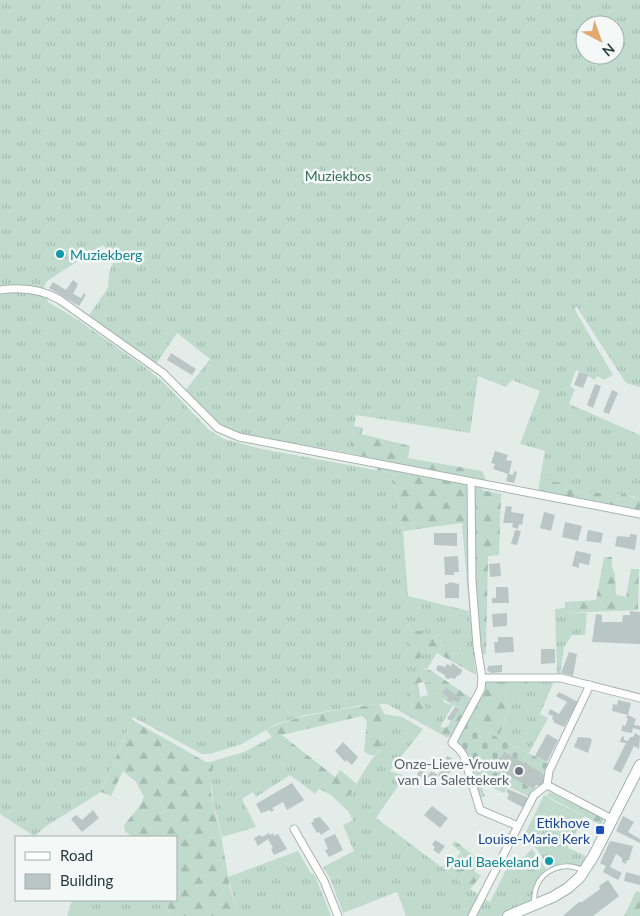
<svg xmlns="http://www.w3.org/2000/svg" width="640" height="916" viewBox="0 0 640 916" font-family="Lato,sans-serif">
<defs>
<pattern id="grass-tufts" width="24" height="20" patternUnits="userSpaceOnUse" patternTransform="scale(1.25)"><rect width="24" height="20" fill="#c0dace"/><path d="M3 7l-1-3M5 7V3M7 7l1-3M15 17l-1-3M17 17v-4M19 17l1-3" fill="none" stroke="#a5bcb2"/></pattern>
<pattern id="forest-firs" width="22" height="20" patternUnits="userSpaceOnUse" patternTransform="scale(1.25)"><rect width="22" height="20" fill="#c0dace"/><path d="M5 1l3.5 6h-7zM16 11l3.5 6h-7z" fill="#a5bcb2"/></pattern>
<pattern id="cemetery-stones" width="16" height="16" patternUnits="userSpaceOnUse" patternTransform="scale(1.25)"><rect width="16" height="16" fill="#c0dace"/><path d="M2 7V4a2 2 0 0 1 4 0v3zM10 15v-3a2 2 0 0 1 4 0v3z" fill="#a5bcb2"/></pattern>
</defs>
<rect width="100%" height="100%" fill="#e4ecea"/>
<g fill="url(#grass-tufts)" fill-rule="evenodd">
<path d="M0 0H640V387L626 383 576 306 575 310 613 375 604 380 597 376 595 380 576 370 570 386 575 389 569 404 640 435V499L632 496 612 494 579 492 563 483 540 479 545 451 520 444 540 391 512 380 506 387 478 376 470 433 356 415 349 453 242 434C215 426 204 410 185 391L210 359 177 333 156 364 89 315 108 288 109 273 115 258 103 245 47 281 44 286 48 302 78 320 145 367 163 382 209 430 224 439 262 449 392 473 403 531 408 596 469 611 475 667 457 654 428 648 437 653 427 669 423 668 411 676 412 718 387 704 363 705 306 715 276 724 242 744 210 754H202L133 717 101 792 48 825 34 836 0 814ZM585 25H615V55H585Z"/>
<polygon points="565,608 565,613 587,613 585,635 572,635 564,647 560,675 557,674 555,609"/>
<polygon points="429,681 445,703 453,705 440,727 431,726 425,723 420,697 428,695 424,682"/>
<polygon points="528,681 554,681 540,714 548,718 529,753 498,738 509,711 505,698 507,685 527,686"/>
<path d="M384 714 402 717 423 729 390 771 405 776 376 818 480 896 468 916H406L397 892 343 913 330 878 323 867 354 851 343 825 353 820 349 812 331 795H338L348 798C356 787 369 758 379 752L386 718Z"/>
<polygon points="272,737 327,778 315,794 290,775 256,797 253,792 242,799 256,827 222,837 217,816 213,804 210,762 244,752"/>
<polygon points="556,802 584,816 568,848 586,856 581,867 566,863 549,867 535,847"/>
<path d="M532 849 546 869C536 879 536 888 534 902L500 916H474L483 898 490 902 509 864 525 856Z"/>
<polygon points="298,851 310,872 315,876 331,916 235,916 236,908 228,877"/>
<polygon points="72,900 165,900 171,916 67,916"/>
</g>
<g fill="url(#forest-firs)" fill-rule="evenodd">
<polygon points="354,426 363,428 361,434 410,446 408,458 482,471 486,480 482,490 501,494 499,555 488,556 486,654 473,655 462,523 403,531 392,473 377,470 380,460 349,453"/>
<polygon points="540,479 563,483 579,492 621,494 640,499 640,512 538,491"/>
<polygon points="604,557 612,557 612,566 615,575 616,595 626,597 631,569 639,569 638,610 564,613 565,602 596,600"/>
<polygon points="410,631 420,631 437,637 457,654 475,667 476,675 428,648 418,661 411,658"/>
<path d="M420 668 430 670 471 698 451 737H446L412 718 411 676ZM429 681C436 698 444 699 458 708L448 726 444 728 434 724 431 726 425 723 428 711 425 706 421 703 418 683Z"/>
<polygon points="528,681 527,686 507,686 505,698 509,711 498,738 467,722 486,682"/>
<path d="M379 704C381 708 385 714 386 718 386 722 385 727 384 730 382 741 380 765 364 751L367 721 362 716 282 735 335 777 340 770 357 784 347 799 338 795H331L319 789 326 778 272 737 266 730C288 718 312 715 337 710 351 708 365 705 379 704Z"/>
<polygon points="132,720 206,762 210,762 213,765 211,792 213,804 221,835 230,888 236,908 235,916 171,916 165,900 176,900 176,837 132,837 125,831 124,825 139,807 144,797 136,782 123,771 111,796 101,792"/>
<polygon points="471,769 508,786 504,793 487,785 481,785 485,796 478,799"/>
<polygon points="549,792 604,819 601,825 547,796"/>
<polygon points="455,841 482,862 474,871 481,876 470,889 442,867 446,862 451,865 461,852 452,845"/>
<polygon points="636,891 640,892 640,916 624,916"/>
</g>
<polygon fill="url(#cemetery-stones)" points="467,722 548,763 543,773 504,753 501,757 498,758 495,769 534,789 530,797 471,769 467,753 459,745 458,738"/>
<polygon fill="#c0dace" points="544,795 556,802 535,847 525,834"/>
<g fill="#bac6c4">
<polygon points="73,280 78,284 73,294 81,298 84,293 86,295 79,306 49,288 53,282 66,290"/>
<polygon points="171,353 196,369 192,375 167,360"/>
<polygon points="579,372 588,375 583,388 574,385"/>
<polygon points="595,384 601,386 593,408 587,405"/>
<polygon points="612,390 618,393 609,414 603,412"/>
<polygon points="495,451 508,455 506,460 512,461 509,474 513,475 514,471 517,472 514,483 506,481 508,474 493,469 495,464 491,463"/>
<polygon points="506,506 512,507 511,512 524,514 522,525 519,524 518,529 512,527 513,523 503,523"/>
<polygon points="544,512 555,515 551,531 540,528"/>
<polygon points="565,522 582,526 578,541 562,537"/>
<polygon points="515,530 521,531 517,545 511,544"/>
<polygon points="588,530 603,533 601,543 586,541"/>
<polygon points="434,533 457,533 457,546 434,545"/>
<polygon points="630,534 637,535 635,550 615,546 617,536 630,537"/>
<polygon points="576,551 591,554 589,565 579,563 579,568 572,566"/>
<polygon points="458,556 459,572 454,572 454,575 445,575 444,557"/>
<polygon points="500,563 501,576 490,577 489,564"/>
<polygon points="449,582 459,584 459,598 445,598 445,584 448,584"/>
<polygon points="496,587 508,587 509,603 492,603 492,598 496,598"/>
<polygon points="630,611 640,612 640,644 592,642 596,614 602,615 602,622 622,622 623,615 630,615"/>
<polygon points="507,613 507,626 493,627 492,614"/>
<polygon points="498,637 513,637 514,652 495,653 494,642 498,642"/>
<polygon points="541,649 555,649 555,663 541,664"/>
<polygon points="569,652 577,654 573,676 561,673"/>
<polygon points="452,663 462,670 461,674 457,676 455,679 451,678 448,679 445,677 445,675 436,670 438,665 445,667 447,664 451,666"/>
<polygon points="502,665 502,672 491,673 487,670 488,666"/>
<polygon points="446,688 461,698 458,703 453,700 451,702 447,700 448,697 442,693"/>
<polygon points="559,692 578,702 564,727 553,722 554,720 552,719 553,716 548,714 550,709 559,714 567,702 556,696"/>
<polygon points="618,700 631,703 628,715 612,711 613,704 617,705"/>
<polygon points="455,707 459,709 452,721 447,719"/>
<polygon points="628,715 636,719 634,725 640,726 640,730 633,728 632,733 621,731 623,725 625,726 628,719 626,718"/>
<polygon points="635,733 640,736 639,749 634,746 621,773 613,769 626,743 620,742 622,736 624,737 624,740 628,741 630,737 633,737"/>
<polygon points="547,734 558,740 547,762 535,756"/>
<polygon points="578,737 590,738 592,740 588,753 574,747"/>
<polygon points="343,742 358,757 352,765 346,760 345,762 335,751"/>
<polygon points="504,752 543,773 545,776 543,780 544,781 542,786 536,785 534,789 495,769 497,765 496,761 498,758 501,757"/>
<polygon points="447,756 452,758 449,765 452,767 446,780 438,776"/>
<polygon points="419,770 430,774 431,771 437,774 435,782 417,775"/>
<polygon points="292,783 304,800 287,810 283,802 272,808 274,810 271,812 270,810 261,813 256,804"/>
<polygon points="508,789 529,798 524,808 507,799 509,794 506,792"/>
<polygon points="432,806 448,818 440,828 424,815"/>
<polygon points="93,810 99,818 82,832 71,819 76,815 82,820"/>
<polygon points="623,816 634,822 628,832 640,839 640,843 616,831"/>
<polygon points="320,817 330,829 321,835 319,832 317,833 311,823 314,821 313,819"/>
<polygon points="269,833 270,835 273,833 274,836 278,834 287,849 274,855 271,849 273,848 268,839 258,846 254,838 260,835 262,837"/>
<polygon points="335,834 343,850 329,857 325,850 328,849 324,839"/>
<polygon points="435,840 445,846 439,854 433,850 435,847 432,845"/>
<polygon points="610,841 633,846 629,860 627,860 626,864 622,862 622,858 616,854 610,867 622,873 618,880 603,872 606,866 600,863"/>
<polygon points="626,872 640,876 640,885 624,881"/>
<polygon points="608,880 619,896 593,916 563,916 579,902 582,902 600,889 599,886"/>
</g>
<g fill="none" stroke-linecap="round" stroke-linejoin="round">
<g stroke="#a7b3b2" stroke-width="6">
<path id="lane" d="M534 905C534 899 534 893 536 888 542 869 565 861 582 870"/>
</g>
<g stroke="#a7b3b2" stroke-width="9">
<g id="street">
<path d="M0 290C21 287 42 289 60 300L163 373 218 428 239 437 640 514"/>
<polyline points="471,482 472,581 477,646 482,678 481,689 452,743 459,749 464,756 480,810 518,826"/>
<polyline points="482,678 561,678 640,698"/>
<polyline points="547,785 612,819"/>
<polyline points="294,829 324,881 338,916"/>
<polyline points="472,916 534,795 547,785 549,771 590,685"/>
</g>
</g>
<g stroke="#a1b3b1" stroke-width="12">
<polyline id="secondary" points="508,916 553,897 568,888 580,877 593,857 640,765"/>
</g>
<use href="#lane" stroke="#fff" stroke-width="4"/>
<use href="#street" stroke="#fff" stroke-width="7"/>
<use href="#secondary" stroke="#fff" stroke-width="10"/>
</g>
<g fill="#0f9aa8" stroke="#f4f9f8" stroke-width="2">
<circle cx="60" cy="254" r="5"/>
<circle cx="549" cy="861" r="5"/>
</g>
<circle fill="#6b7280" stroke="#f4f9f8" stroke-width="2" cx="519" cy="771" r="5"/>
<rect fill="#1a4fb4" stroke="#f4f9f8" stroke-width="2" x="595" y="825" width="10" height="10" rx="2.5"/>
<g text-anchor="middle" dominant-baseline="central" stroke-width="5" stroke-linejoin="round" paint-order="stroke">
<g font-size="14" fill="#346e5a" stroke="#f4f9f8">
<text x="338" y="175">Muziekbos</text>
</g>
<g font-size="14" fill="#0d838f" stroke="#f4f9f8" text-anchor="start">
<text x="70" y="254">Muziekberg</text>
<text x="539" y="861" text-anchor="end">Paul Baekeland</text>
</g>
<g font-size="14" fill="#5b616d" stroke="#f4f9f8" text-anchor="end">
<text x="509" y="763">Onze-Lieve-Vrouw<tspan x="509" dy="16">van La Salettekerk</tspan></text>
</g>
<g font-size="14" fill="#164399" stroke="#f4f9f8" text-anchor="end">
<text x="590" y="822">Etikhove<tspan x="590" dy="16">Louise-Marie Kerk</tspan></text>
</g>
</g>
<rect x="15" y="836" width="162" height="65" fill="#f4f9f8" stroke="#a2adac"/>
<rect x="25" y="852" width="25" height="8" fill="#ffffff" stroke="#a2adac"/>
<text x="60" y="861" font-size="15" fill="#263b3b">Road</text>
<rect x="25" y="874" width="25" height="15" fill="#bac6c4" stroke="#a2adac"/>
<text x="60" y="886" font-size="15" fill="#263b3b">Building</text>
<g transform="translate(600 40) rotate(139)"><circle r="24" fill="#f4f9f8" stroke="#a2adac"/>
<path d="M0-4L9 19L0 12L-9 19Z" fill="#e2a86c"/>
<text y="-8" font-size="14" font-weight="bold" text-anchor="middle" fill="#263b3b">N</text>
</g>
</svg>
